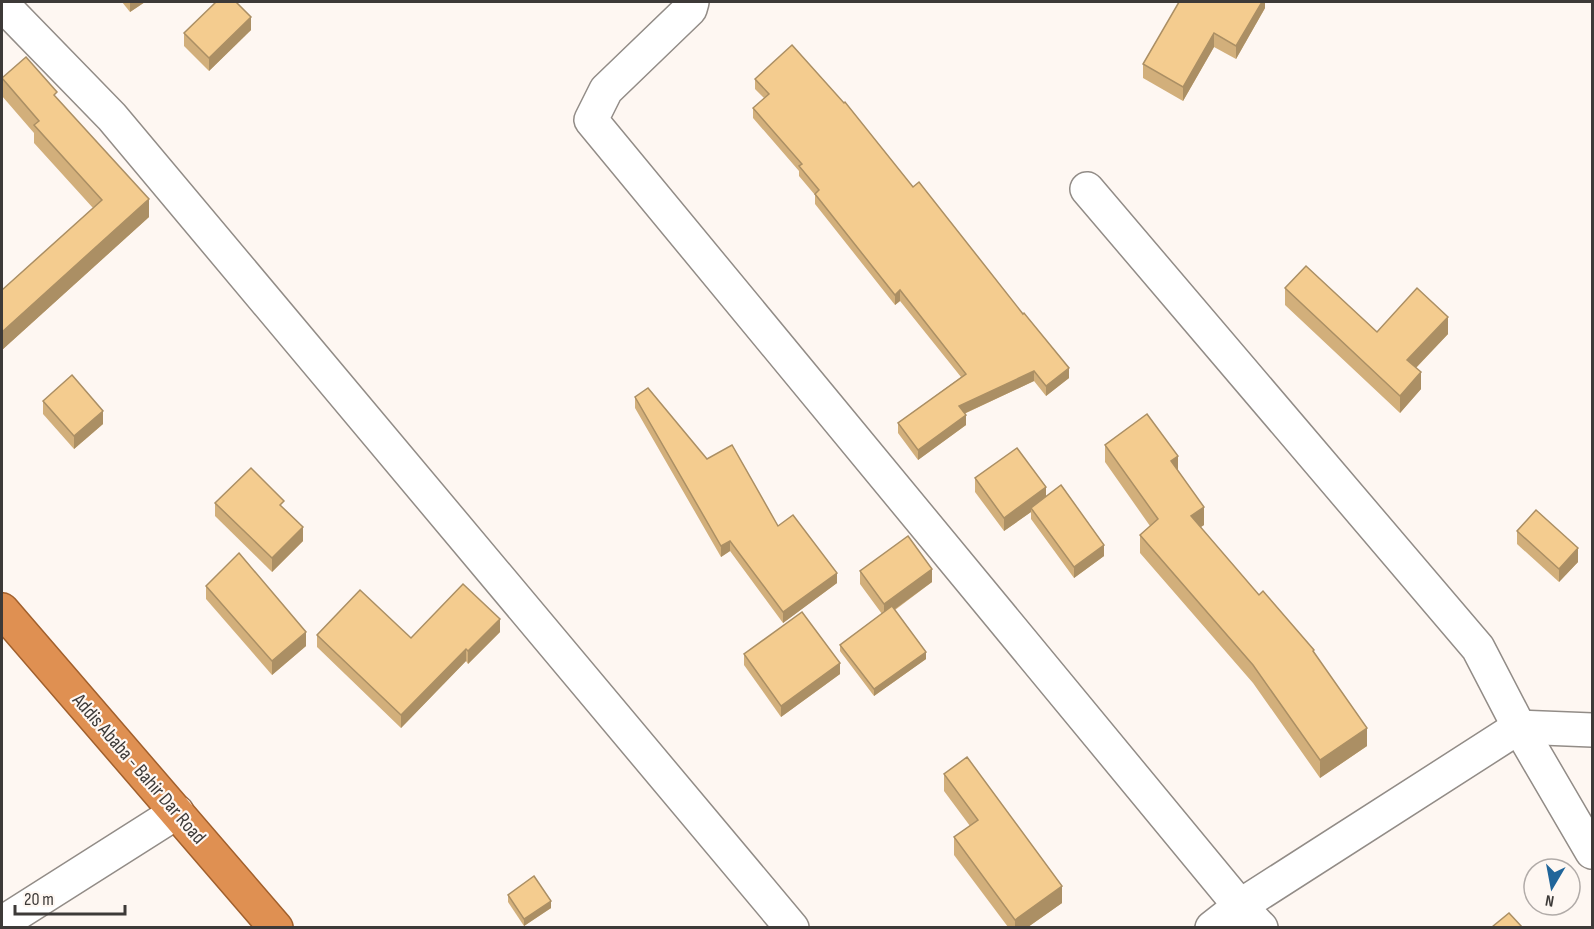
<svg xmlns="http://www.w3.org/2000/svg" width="1594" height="929" viewBox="0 0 1594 929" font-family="'Sofia Sans Condensed',sans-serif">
<rect width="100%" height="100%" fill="#fef7f2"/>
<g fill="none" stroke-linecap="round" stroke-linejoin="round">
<g stroke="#928c87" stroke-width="36">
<g id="minor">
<polyline points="692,2 690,9 606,90 591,120 1240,906 1261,928"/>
<polyline points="2,4 112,117 792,928"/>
<polyline points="1087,189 1478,648 1519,727 1592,852"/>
<polyline points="2,923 177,812"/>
<polyline points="1212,928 1240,906 1519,727 1592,730"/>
</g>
</g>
<g stroke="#a1602d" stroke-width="36">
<polyline id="trunk" points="2,610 276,928"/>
</g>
<use href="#minor" stroke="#fff" stroke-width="33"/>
<use href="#trunk" stroke="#df9052" stroke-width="33"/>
</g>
<g fill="#d2af7b">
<polygon points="122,2 145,2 130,12"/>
<polygon points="1178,2 1265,2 1265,8 1236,59 1214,47 1183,101 1143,78 1143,64 1179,3"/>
<polygon points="251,30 209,71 184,46 184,33"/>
<polygon points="2,77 57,99 149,217 2,350 2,290 93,208 34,143 34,133 2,96"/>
<polygon points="755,79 913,187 1069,378 1046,396 1034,381 964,414 966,425 918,460 898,433 898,423 961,377 900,301 895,305 815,204 815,195 799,176 799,171 753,118 753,108 764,98 755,89"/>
<polygon points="1285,288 1377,332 1448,334 1416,368 1421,389 1400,413 1285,305"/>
<polygon points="635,397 778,526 837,583 783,623 730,551 721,557 635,408"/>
<polygon points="43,401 103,424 74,449 43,414"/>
<polygon points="1105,445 1178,471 1204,525 1200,527 1259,595 1314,654 1367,746 1320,778 1253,683 1140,553 1140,535 1150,526 1105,462"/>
<polygon points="975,478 1046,496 1104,556 1074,578 1031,519 1031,512 1004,531 975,492"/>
<polygon points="215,503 284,509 303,541 272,572 215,516"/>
<polygon points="1517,531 1578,562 1559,582 1517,544"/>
<polygon points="860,571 932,582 895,610 926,659 874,696 840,651 840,645 882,614 860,584"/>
<polygon points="206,586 306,646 272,675 206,599"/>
<polygon points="500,632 468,664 466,661 401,728 317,647 317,635 411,638"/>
<polygon points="744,654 840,674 781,717 744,665"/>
<polygon points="944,774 1062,903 1028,927 1008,927 954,855 954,837 970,826 944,791"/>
<polygon points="508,895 551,908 524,926 508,902"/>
</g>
<g fill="#ab8f64">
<polygon points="130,2 145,2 130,12"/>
<polygon points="1262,2 1265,2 1265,8 1236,59 1236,46"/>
<polygon points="251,17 251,30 209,71 209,58"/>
<polygon points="1214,33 1214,47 1183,101 1183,87"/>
<polygon points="149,199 149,217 2,350 2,332"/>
<polygon points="900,290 900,301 895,305 895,295"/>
<polygon points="1448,317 1448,334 1407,377 1407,360"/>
<polygon points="1069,368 1069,378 1046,396 1046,386"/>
<polygon points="1034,371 1034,381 959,416 959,406"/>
<polygon points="1421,372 1421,389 1400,413 1400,396"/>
<polygon points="103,411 103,424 74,449 74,436"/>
<polygon points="966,415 966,425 918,460 918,450"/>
<polygon points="1178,456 1178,474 1171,461"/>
<polygon points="1046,487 1046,500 1031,508 1031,512 1004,531 1004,518"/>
<polygon points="1204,507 1204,525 1191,534 1191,516"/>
<polygon points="303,527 303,541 272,572 272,558"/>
<polygon points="730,541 730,551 721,557 721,546"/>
<polygon points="1104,545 1104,556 1074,578 1074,567"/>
<polygon points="1578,548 1578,562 1559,582 1559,569"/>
<polygon points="932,569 932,582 884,617 884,604"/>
<polygon points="837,573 837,583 783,623 783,612"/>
<polygon points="500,619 500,632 468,664 468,651"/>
<polygon points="306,632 306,646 272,675 272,661"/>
<polygon points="466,649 466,661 401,728 401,715"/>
<polygon points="926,652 926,659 874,696 874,689"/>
<polygon points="840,663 840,674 781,717 781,706"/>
<polygon points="1367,728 1367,746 1320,778 1320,760"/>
<polygon points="1062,886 1062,903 1028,927 1015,927 1015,920"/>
<polygon points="551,901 551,908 524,926 524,919"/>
</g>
<g fill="#f4cc8f" stroke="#ab8f64" stroke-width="1.5">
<polygon points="216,2 236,2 251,17 209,58 184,33"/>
<polygon points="1179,2 1262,2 1236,46 1214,33 1183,87 1143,64"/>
<polygon points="792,45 844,103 845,102 913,187 919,182 1023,314 1024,313 1069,368 1046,386 1034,371 959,406 966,415 918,450 898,423 966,374 900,290 895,295 815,194 819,190 799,166 802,164 753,108 769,94 755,79"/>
<polygon points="26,57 57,92 54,95 149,199 2,332 2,290 102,200 34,125 39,121 2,78"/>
<polygon points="1306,266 1377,332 1417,288 1448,317 1407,360 1421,372 1400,396 1285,288"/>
<polygon points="72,375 103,411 74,436 43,401"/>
<polygon points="648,388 707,459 732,445 778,526 793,515 837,573 783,612 730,541 721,546 635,397"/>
<polygon points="1147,414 1178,456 1171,461 1204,507 1191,516 1259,595 1263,591 1314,650 1313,651 1367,728 1320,760 1253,665 1140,535 1158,519 1105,445"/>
<polygon points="1017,448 1046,487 1004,518 975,478"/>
<polygon points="251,468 284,501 280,505 303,527 272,558 215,503"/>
<polygon points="1061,485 1104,545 1074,567 1031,508"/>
<polygon points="1536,510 1578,548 1559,569 1517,531"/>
<polygon points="908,536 932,569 884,604 860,571"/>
<polygon points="239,553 306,632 272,661 206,586"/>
<polygon points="463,584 500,619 468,651 466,649 401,715 317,635 360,590 411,638"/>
<polygon points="892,606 926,652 874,689 840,645"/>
<polygon points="802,612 840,663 781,706 744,654"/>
<polygon points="967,757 1062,886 1015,920 954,837 978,820 944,774"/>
<polygon points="534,876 551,901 524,919 508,895"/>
<polygon points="1509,913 1522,927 1492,927"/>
</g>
<g text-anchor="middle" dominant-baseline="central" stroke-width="4.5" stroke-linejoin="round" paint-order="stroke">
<g font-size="20" fill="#3d3a38" stroke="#fef7f2">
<text transform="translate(139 769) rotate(49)">Addis Ababa - Bahir Dar Road</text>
</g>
</g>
<rect width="1594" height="929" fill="none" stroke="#3d3a38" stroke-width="6"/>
<g transform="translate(1552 887) rotate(190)"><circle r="28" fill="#fef7f2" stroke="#b1aba8" stroke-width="1.5"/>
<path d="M0-4.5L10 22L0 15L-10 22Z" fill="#20659a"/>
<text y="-9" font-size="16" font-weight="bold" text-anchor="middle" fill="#3d3a38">N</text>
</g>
<path d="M15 905v9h110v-9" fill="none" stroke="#3d3a38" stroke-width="3"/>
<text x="24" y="905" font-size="18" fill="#3d3a38" stroke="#fef7f2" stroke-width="4.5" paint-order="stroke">20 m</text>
</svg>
